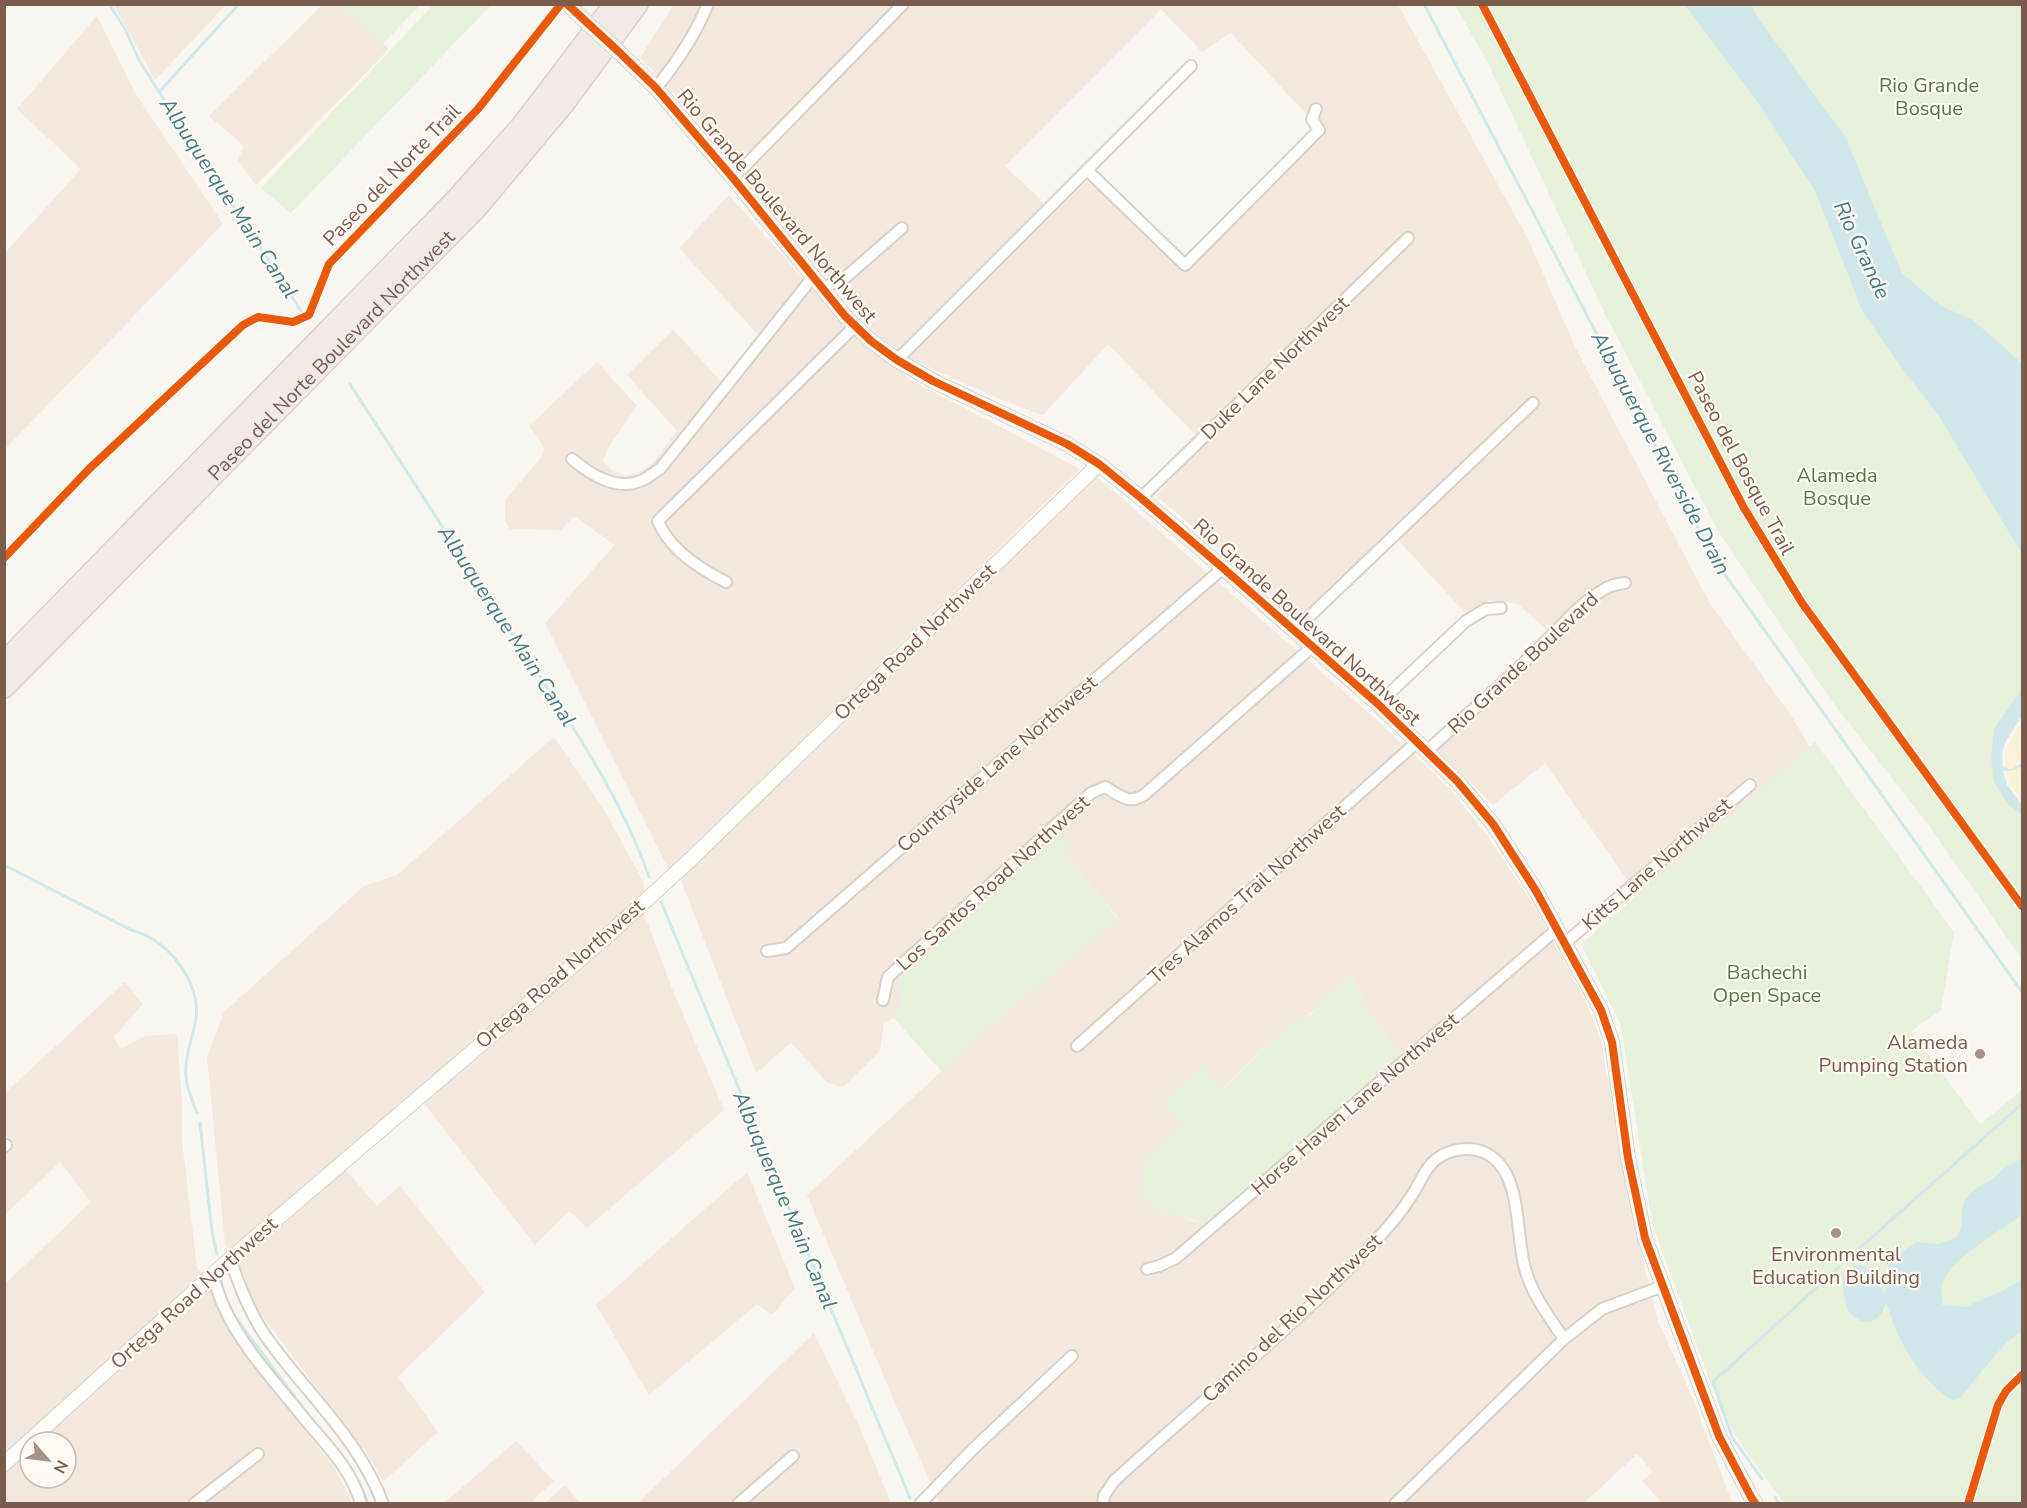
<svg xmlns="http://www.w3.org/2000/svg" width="2027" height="1508" viewBox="0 0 2027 1508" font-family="'Nunito Sans',sans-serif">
<rect width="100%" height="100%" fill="#f9f5f0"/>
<g fill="#f2e8de" fill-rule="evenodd">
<polygon points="114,5 226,5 155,80"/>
<polygon points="322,5 338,5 389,49 256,185 238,160 244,146 209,116"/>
<polygon points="673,5 1398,5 1529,241 1576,349 1709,602 1792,717 1810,747 1638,895 1545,763 1493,805 1437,749 1556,639 1518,604 1489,600 1467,615 1390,531 1297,618 1203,535 1156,496 1204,444 1108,344 1043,415 1007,402 906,357 1090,179 1182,272 1325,134 1231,33 1202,52 1161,9 1005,166 1046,205 897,353 875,335 691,111 640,58"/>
<polygon points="97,16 135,93 223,224 5,449 4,254 81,169 17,109"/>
<polygon points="729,195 813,290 855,334 911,380 1080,469 669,870 545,623 615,545 574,516 561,530 510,529 505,521 505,500 542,456 544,448 540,440 529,426 597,362 637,406 608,448 603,461 612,471 626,476 639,472 652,464 677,431 627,375 673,330 721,381 759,336 679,248"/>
<polygon points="1096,476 1380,723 1449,788 1486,834 1533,904 1548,931 1400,1054 1365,1007 1353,972 1317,1006 1316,1010 1286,1027 1223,1088 1203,1066 1182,1125 1147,1200 1159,1214 1171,1213 1195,1222 1209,1224 1552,939 1584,998 1601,1039 1629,1204 1658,1321 1693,1399 1732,1503 1662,1503 1642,1481 1653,1472 1637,1454 1584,1503 940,1503 898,1410 807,1195 995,1022 1118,918 1063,853 1062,835 900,977 899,987 902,1005 894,1018 884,1022 880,1051 843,1087 828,1083 791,1043 756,1073 680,878"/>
<polygon points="554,737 607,815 644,883 643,910 671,986 724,1110 587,1228 569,1211 535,1245 422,1101 343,1167 377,1206 400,1186 485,1292 398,1377 438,1432 383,1482 372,1461 253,1304 225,1244 207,1057 224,1012 364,886 397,875"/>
<path d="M125 982 143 1004 114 1037 121 1049 145 1036 177 1034 182 1101V1141L197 1267 211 1283 245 1352 336 1470 352 1503H5V1284L91 1202 60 1162 5 1215V1093ZM30 1442H66V1478H30Z"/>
<polygon points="747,1172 795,1288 772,1315 757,1304 649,1395 596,1305"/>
<polygon points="814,1333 859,1426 891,1503 637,1504"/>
<polygon points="516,1441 554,1481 530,1503 444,1503"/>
<polygon points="565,1485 580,1503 545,1503"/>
</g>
<g fill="#e7f0db">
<polygon points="338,5 420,5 383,44"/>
<polygon points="433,5 491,5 291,213 261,188"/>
<polygon points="1455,5 1685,5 1760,106 1816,193 1862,311 1903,370 1938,415 2022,554 2022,689 2019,694 1991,758 2019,813 2022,815 2022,959 1930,827 1830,699 1718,531 1605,314 1488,63"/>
<polygon points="1752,5 2022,5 2022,363 1973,320 1940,305 1902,273 1846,138 1756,15"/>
<polygon points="1815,742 1954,932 1941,1010 1911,1031 1980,1124 2022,1090 2022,1503 1784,1503 1735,1436 1709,1379 1652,1223 1621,1026 1581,944"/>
<polygon points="1062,834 1071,845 1063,853 1118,919 995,1022 942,1072 894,1018 902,1005 898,981 904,974"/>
<path d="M1353 972 1365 1007 1403 1058 1371 1085 1348 1098 1350 1101 1209 1224C1191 1222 1177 1212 1159 1214L1147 1200 1140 1199 1146 1158 1182 1125 1161 1103 1203 1066 1224 1088 1286 1027 1306 1014 1310 1015 1316 1010 1317 1006Z"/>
</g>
<g fill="#fbf2d9">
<polygon points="2022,721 2022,763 2012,769 2005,768 2005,750"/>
<polygon points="2022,766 2022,801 2010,784 2006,770"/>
</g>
<g fill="#d0e8ea">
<polygon points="1685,5 1752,5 1756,15 1846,138 1902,273 1940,305 1973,320 2022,363 2022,554 1938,415 1903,370 1862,311 1816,193 1760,106"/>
<polygon points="2022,689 2022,716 2005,743 2002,754 2003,767 2012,769 2022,763 2022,766 2014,770 2003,771 2007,785 2022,805 2022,815 2007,803 1994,782 1991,758 1994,729"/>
<path d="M2022 1158V1214C2002 1232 1947 1258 1942 1286 1941 1292 1942 1299 1942 1305L1965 1307 2002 1291 2022 1279V1332C2004 1339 1975 1381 1961 1397L1952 1400C1929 1387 1906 1354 1896 1330 1892 1321 1890 1312 1886 1303 1882 1317 1871 1328 1856 1318 1854 1317 1850 1314 1849 1312 1846 1307 1842 1286 1843 1280 1845 1273 1850 1270 1854 1265 1873 1263 1875 1281 1885 1294L1891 1259 1917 1242 1938 1244 1951 1240 1957 1236 1961 1229 1962 1209 1965 1200 1976 1188 1993 1179 2003 1169Z"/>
</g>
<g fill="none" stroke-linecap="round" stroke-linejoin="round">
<g stroke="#d0e8ea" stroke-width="3">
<polyline points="109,4 125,29 139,60 159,92 302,312"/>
<polyline points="1424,4 1716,562 2022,992"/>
<polyline points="159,92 239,4"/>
<path d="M350 384C407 472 464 560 521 648 569 721 620 794 649 877"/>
<path d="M4 865 129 929C139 933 150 936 158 943 180 958 200 991 196 1018 193 1038 184 1057 186 1077 187 1089 193 1102 197 1113"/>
<polyline points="661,902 910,1498"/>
<polyline points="200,1123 212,1232 217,1254"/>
<polyline points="1843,1263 2022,1104"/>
<polyline points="221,1277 222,1287 233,1314 318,1428"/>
<path d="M334 1446C350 1464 361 1481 368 1504"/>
<polyline points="1762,1479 1732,1437 1713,1382 1839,1267"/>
<polyline points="1775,1497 1779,1504"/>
</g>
<g stroke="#d7d1cb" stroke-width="14">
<g id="minor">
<path d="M656 88C677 62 695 36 708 4"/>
<polyline points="1087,170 1185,265 1319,130 1312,119 1316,109"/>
<polyline points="733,178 903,4"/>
<polyline points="823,288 846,277 902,228"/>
<polyline points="897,360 1191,66"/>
<path d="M572 459C591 475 617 492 643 480 649 477 654 472 660 469L813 277"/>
<polyline points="1141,498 1408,238"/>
<path d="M726 582C700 569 669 549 658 521L855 326"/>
<polyline points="1294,631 1533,403"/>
<polyline points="1378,704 1466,621 1486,609 1501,608"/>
<path d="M1427 751C1466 715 1508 680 1545 642 1564 624 1580 603 1603 590 1610 585 1617 584 1625 583"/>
<polyline points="1565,943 1750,785"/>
<polyline points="767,951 786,948 1223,568"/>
<path d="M883 1000 888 977 1091 793 1105 787C1120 795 1128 805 1144 795L1313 646"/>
<polyline points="1077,1046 1417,742"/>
<polyline points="4,1147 6,1145"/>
<path d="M230 1259C240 1287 250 1314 267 1338 306 1393 360 1440 383 1504"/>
<polyline points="1147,1269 1159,1266 1176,1258 1556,930"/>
<path d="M212 1275C216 1285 219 1296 223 1305 241 1346 275 1382 303 1417 326 1445 351 1468 361 1504"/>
<polyline points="194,1504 258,1454"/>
<polyline points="738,1504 793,1456"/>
<polyline points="920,1504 973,1449 1072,1356"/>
<path d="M1103 1504 1104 1496 1114 1481C1196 1405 1285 1335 1362 1255 1382 1235 1400 1215 1414 1192 1422 1179 1427 1164 1441 1156 1456 1147 1478 1146 1492 1157 1523 1179 1515 1239 1526 1272 1534 1297 1549 1317 1564 1339"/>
<polyline points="1395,1504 1564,1339 1602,1309 1663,1286"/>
</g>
</g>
<g stroke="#d7d1cb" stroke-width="16">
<g id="tertiary">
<polyline points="567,4 585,21"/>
<polyline points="619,52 656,88 733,178 845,316 871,341 897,360 933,381 1067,444 1099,464 1141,498 1223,568 1378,704 1457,781 1493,824 1536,891 1601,1010 1612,1042 1628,1158 1645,1238 1719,1436 1751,1497 1756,1504"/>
<polyline points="4,1464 230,1259 604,939 691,859 1099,464"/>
</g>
</g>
<g stroke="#dad1cc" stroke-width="24">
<g id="motorway">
<polyline points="4,663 458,198 522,126 615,4"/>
<path id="s1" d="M4 687 476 208 563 104 637 4"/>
</g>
</g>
<use href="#minor" stroke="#fefefd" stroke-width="10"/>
<use href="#tertiary" stroke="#fefefd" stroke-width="14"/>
<use href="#motorway" stroke="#f2eae7" stroke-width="21"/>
<g stroke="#d7d1cb" stroke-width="16" stroke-linecap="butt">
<polyline id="tertiary-bridge" points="585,21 619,52"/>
</g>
<use href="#tertiary-bridge" stroke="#fefefd" stroke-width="14"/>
<g stroke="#fffaf3" stroke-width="11">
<g id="cycleway">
<polyline points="567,4 619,52 656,88 733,178 845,316 871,341 897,360 933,381 1067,444 1099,464 1141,498 1223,568 1378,704 1457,781 1493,824 1536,891 1601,1010 1612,1042 1628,1158 1645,1238 1719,1436 1751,1497 1756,1504"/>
<polyline points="1482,4 1744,508 1802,603 2022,906"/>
<polyline points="4,558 89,469 243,325 258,317 293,322 309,315 329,264 478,109 561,4"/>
<polyline points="1968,1504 1998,1405 2006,1391 2022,1375"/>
</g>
</g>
<use href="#cycleway" stroke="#e8590c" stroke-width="8"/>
</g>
<g fill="#a69286" stroke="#fffaf3" stroke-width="2">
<circle cx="1980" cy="1054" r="6"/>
<circle cx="1836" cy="1233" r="6"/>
</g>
<g text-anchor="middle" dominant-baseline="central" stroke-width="4.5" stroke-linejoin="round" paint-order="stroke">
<g font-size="20" fill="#537a41" stroke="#fffaf3">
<text x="1929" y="85">Rio Grande<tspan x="1929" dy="23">Bosque</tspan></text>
<text x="1837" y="475">Alameda<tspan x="1837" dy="23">Bosque</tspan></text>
<text x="1767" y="972">Bachechi<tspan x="1767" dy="23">Open Space</tspan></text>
</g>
<g font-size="20" fill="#7a5c4d" stroke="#fffaf3">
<text transform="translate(392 175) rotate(-46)">Paseo del Norte Trail</text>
<text transform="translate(777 206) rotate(50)">Rio Grande Boulevard Northwest</text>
<text stroke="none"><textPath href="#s1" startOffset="466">Paseo del Norte Boulevard Northwest</textPath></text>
<text transform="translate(1275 368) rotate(-44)">Duke Lane Northwest</text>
<text transform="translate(1741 463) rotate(62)">Paseo del Bosque Trail</text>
<text transform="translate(1307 622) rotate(42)">Rio Grande Boulevard Northwest</text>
<text transform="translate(915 642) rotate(-44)">Ortega Road Northwest</text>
<text transform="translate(1523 663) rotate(-43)">Rio Grande Boulevard</text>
<text transform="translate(997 764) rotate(-41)">Countryside Lane Northwest</text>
<text transform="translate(1657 864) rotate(-41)">Kitts Lane Northwest</text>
<text transform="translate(993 883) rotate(-42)">Los Santos Road Northwest</text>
<text transform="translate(1247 894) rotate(-42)">Tres Alamos Trail Northwest</text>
<text transform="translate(560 974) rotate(-41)">Ortega Road Northwest</text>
<text transform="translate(1355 1104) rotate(-41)">Horse Haven Lane Northwest</text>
<text transform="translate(194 1293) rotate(-42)">Ortega Road Northwest</text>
<text transform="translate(1292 1318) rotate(-43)">Camino del Rio Northwest</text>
</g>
<g font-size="20" fill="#7a5c4d" stroke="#fffaf3" text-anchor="end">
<text x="1968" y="1042">Alameda<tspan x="1968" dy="23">Pumping Station</tspan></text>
<text x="1836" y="1254" text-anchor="middle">Environmental<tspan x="1836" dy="23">Education Building</tspan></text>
</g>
<g font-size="21" font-style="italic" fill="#437c86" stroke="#fffaf3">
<text transform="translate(229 198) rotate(57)">Albuquerque Main Canal</text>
<text transform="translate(1862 250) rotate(65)">Rio Grande</text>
<text transform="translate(1661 453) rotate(62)">Albuquerque Riverside Drain</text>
<text transform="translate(507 626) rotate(57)">Albuquerque Main Canal</text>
<text transform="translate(785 1200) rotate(67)">Albuquerque Main Canal</text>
</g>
</g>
<rect width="2027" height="1508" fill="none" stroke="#7a5c4d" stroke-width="12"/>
<g transform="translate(48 1460) rotate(118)"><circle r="28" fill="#fffaf3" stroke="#cabbb1" stroke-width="1.5"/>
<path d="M0-4.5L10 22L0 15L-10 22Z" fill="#a69286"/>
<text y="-9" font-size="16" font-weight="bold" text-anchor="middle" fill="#7a5c4d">N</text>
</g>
</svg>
